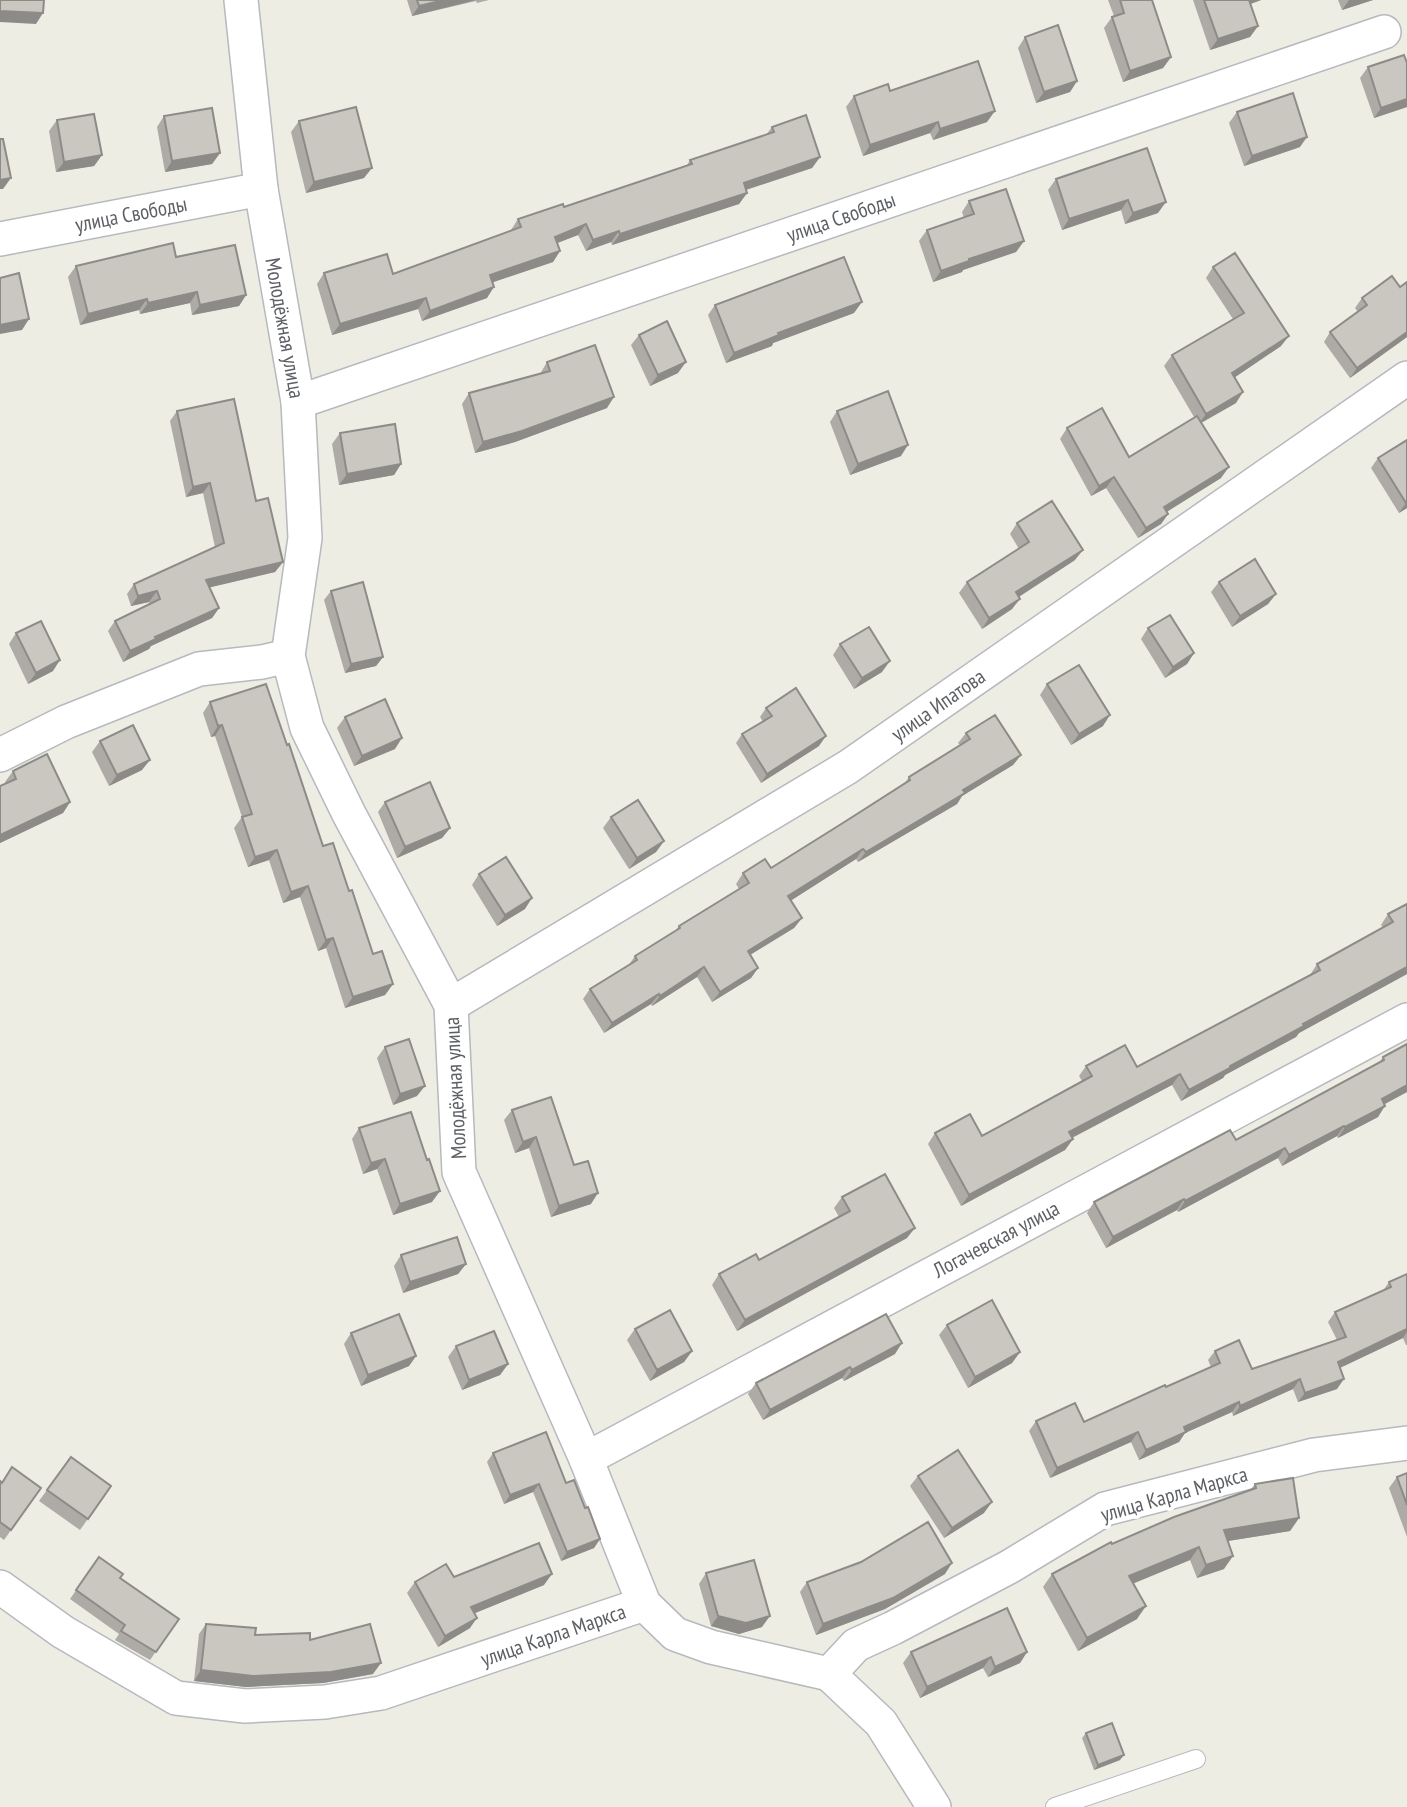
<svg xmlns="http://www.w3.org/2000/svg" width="1407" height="1807" viewBox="0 0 1407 1807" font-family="'PT Sans Narrow',sans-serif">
<rect width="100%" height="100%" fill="#eeede4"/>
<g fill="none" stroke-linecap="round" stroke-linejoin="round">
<g stroke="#b6b9be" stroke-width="20">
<polyline id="lane" points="1055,1807 1196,1759"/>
</g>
<g stroke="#b6b9be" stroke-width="36">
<g id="street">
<polyline points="241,0 261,189 298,402 305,538 288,656 307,728 349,814 451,1005 459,1172 586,1459 644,1604"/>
<polyline points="0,239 261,189"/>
<polyline points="298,402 1384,32"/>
<polyline points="0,755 66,722 199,669 262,662 288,656"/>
<polyline points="451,1005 848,767 1407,378"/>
<polyline points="586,1459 1407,1020"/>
<polyline points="0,1587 63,1632 176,1698 245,1706 325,1702 381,1693 644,1604 675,1634 711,1647 829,1674"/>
<polyline points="829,1674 856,1645 893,1628 1009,1567 1105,1509 1314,1455 1407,1443"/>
<polyline points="829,1674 881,1723 934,1807"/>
</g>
</g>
<use href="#lane" stroke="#fff" stroke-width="18"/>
<use href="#street" stroke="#fff" stroke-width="33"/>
</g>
<g fill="#aeaba6">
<polygon points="407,0 489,0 477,3 476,1 412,16"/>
<polygon points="1108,0 1152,0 1171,57 1163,68 1123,82 1104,28 1112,17 1114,16"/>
<polygon points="1193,0 1261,0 1250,4 1258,26 1250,37 1210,50"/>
<polygon points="1338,0 1373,0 1342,10"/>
<polygon points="1025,37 1077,81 1070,92 1036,103 1018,48"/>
<polygon points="1407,63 1407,107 1374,118 1360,78 1368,67"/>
<polygon points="890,91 987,122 933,140 930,133 863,156 846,107 854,96"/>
<polygon points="1237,112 1300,147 1244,166 1229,123"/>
<polygon points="164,116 220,153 212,164 165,172 157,127"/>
<polygon points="57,120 102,155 94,166 56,172 49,131"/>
<polygon points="299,121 364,178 306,193 291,132"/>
<polygon points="772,127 820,157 812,168 746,190 747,193 739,204 612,245 611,242 586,251 578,235 557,243 560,251 553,262 492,282 487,298 422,321 418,309 332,335 317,284 324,273 393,274 511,231 511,230 518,219 564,207 687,165 690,160 766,135"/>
<polygon points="1147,148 1158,213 1125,224 1121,210 1062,230 1048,190 1056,179"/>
<polygon points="969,201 1024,241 1016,252 963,270 962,272 933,282 919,241 927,230 964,218 962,212"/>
<polygon points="176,257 246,295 239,306 192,315 190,303 140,314 139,310 80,325 68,277 76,266"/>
<polygon points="1213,267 1281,346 1235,377 1236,403 1201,423 1221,478 1167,511 1168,514 1161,524 1138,538 1106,488 1091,496 1060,439 1067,428 1129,457 1194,417 1164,366 1172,355 1233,319 1206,278"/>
<polygon points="1407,282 1407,337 1350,378 1324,342 1330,332 1358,312 1355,308 1362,298 1400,287"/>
<polygon points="715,305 854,313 773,343 772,346 726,363 708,315"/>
<polygon points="639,335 678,373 650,386 631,345"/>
<polygon points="547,362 607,408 515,442 475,453 462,404 469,393 540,374"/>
<polygon points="177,411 256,501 283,562 275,572 210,587 219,608 212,618 151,646 149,649 123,662 108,631 115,621 150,604 149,602 131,606 127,594 134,584 215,547 203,493 186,497 170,421"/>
<polygon points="837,411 901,456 850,475 830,422"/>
<polygon points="340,433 401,464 394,475 339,485 332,444"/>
<polygon points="1407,440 1407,508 1399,513 1371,468 1378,458"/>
<polygon points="1017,523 1075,560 1019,597 1012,609 982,629 959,593 967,582 1019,549 1010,534"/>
<polygon points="1219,582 1276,594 1268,604 1232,627 1211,592"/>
<polygon points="331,591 383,657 376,666 345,673 324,600"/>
<polygon points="1148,628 1194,653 1187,664 1165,678 1141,639"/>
<polygon points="16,633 53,671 28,684 9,644"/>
<polygon points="840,644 882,672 854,689 833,655"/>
<polygon points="1047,684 1103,726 1071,745 1040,695"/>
<polygon points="210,702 323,846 349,891 373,954 393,984 385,995 345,1008 326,948 318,951 300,897 283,903 269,860 248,867 234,828 242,817 215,736 211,737 203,713"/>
<polygon points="766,708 819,746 761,783 736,743 742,734 763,722 760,717"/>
<polygon points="345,717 395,749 354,766 337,728"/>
<polygon points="966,733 1021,755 1013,765 962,796 957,804 858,862 856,859 791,900 802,918 794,928 750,955 758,968 751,978 712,1002 697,977 652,1006 651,1004 604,1033 583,999 590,989 628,966 635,956 675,931 679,926 739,889 736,884 743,873 771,868 846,821 904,784 909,777 960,745 958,743"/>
<polygon points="100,741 142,770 109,786 92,752"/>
<polygon points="13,771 70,802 63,813 0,843 0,786 6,784 5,782"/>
<polygon points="385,802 450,828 442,838 397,858 378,812"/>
<polygon points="611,817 664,841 656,852 629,869 603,828"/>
<polygon points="479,874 525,909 497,926 472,885"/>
<polygon points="1407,904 1407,974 1299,1033 1296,1037 1225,1075 1223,1078 1181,1101 1172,1085 1072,1138 1073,1139 1065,1150 961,1206 928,1144 935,1133 982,1136 1082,1081 1079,1076 1086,1066 1137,1067 1310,975 1317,964 1383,928 1381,925 1388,914"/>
<polygon points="1407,1044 1407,1092 1384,1104 1378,1117 1338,1138 1337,1136 1282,1166 1278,1158 1178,1212 1177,1210 1106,1248 1087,1213 1094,1202 1236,1140 1379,1063 1383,1057"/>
<polygon points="385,1047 417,1096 393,1105 377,1058"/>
<polygon points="512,1110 574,1165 591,1204 551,1217 529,1148 515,1153 504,1120"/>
<polygon points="359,1128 432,1202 393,1215 377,1169 363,1174 352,1139"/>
<polygon points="842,1197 907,1238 737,1331 712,1285 719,1274 759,1260 839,1217 834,1208"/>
<polygon points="401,1255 466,1264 458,1274 403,1293 394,1266"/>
<polygon points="1407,1274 1407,1345 1406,1345 1403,1338 1340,1368 1337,1389 1298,1402 1293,1389 1233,1416 1232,1412 1185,1433 1179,1442 1139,1460 1131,1442 1050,1478 1029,1431 1036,1421 1084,1422 1211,1367 1208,1360 1215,1351 1252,1369 1337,1340 1328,1322 1335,1312 1382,1292 1389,1282"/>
<polygon points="947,1325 1020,1352 1012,1363 968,1388 939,1335"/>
<polygon points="635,1329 692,1351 684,1362 650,1381 627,1340"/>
<polygon points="351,1333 416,1356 409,1366 361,1386 344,1344"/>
<polygon points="456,1346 508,1364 500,1375 462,1390 448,1357"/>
<polygon points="895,1354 844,1381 842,1378 763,1420 748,1394 756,1383"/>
<polygon points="493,1453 566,1483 585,1508 600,1539 594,1548 561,1561 533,1492 504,1504 487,1462"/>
<polygon points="71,1457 111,1486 80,1530 39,1501"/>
<polygon points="1407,1473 1407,1537 1389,1488 1397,1477"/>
<polygon points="918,1476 984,1513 944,1538 910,1486"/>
<polygon points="0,1481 41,1488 4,1540 0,1537"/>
<polygon points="1255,1484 1299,1518 1290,1531 1228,1541 1224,1569 1197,1578 1190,1560 1134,1583 1137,1619 1078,1651 1043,1587 1052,1574 1112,1544 1251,1489"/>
<polygon points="99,1557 120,1578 179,1619 150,1660 115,1640 119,1634 70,1599"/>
<polygon points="706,1573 762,1627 739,1634 711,1626 699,1584"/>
<polygon points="945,1574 885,1609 816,1635 800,1592 807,1582"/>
<polygon points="454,1577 544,1585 475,1613 470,1628 438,1647 407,1593 415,1582"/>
<polygon points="206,1624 255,1635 310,1640 373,1674 323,1683 246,1687 194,1681 199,1634"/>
<polygon points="911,1652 1027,1652 1020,1663 988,1677 983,1668 920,1698 903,1663"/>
<polygon points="1086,1733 1120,1760 1094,1770 1082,1738"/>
</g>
<g fill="#8d8b87">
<polygon points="444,0 476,0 412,16 419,6"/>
<polygon points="1246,0 1261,0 1240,8"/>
<polygon points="1349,0 1373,0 1342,10"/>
<polygon points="0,11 43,13 36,24 0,22"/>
<polygon points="1258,26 1250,37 1210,50 1218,39"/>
<polygon points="1171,57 1163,68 1123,82 1130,71"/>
<polygon points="1077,81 1070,92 1036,103 1044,92"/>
<polygon points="1407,99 1407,107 1374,118 1381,108"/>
<polygon points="995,111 987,122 933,140 940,129"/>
<polygon points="938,122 930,133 863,156 870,145"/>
<polygon points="1307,137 1300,147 1244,166 1252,156"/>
<polygon points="220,153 212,164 165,172 172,161"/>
<polygon points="102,155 94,166 56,172 64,162"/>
<polygon points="820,157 812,168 736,193 744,183"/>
<polygon points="372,168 364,178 306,193 314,182"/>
<polygon points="11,178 3,189 0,189 0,180"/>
<polygon points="747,193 739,204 612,245 620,234"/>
<polygon points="1128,200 1121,210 1062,230 1069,219"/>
<polygon points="1166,202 1158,213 1125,224 1133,213"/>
<polygon points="586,224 578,235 547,247 555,237"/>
<polygon points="619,231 611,242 586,251 593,240"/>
<polygon points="1024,241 1016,252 963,270 962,272 933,282 941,271 969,259"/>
<polygon points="560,251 553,262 482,286 490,275"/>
<polygon points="494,287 487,298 422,321 430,311"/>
<polygon points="197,292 190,303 140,314 148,303"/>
<polygon points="246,295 239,306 192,315 200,305"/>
<polygon points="426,298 418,309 332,335 340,324"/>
<polygon points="147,299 139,310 80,325 88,314"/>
<polygon points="862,302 854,313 773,343 772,346 726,363 734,353 778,333"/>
<polygon points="29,319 22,330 0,334 0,325"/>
<polygon points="1407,332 1407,337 1350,378 1357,368"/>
<polygon points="1289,336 1281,346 1225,384 1232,373"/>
<polygon points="686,362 678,373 650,386 658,375"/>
<polygon points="1243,392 1236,403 1199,424 1206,414"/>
<polygon points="614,397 607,408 515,442 475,453 483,442"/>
<polygon points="908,445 901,456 850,475 858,464"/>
<polygon points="401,464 394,475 339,485 347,474"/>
<polygon points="1229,467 1221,478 1157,518 1164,507"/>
<polygon points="1114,477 1106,488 1091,496 1099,486"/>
<polygon points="210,483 203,493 186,497 193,487"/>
<polygon points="1406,503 1407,503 1407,508 1399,513"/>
<polygon points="1168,514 1161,524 1138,538 1146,528"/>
<polygon points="1083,550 1075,560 1009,603 1016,592"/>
<polygon points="283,562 275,572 199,590 206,580"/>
<polygon points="157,591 149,602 131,606 138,596"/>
<polygon points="1276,594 1268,604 1232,627 1240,616"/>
<polygon points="1020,599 1012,609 982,629 989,618"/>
<polygon points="219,608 212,618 151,646 149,649 123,662 130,651 155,637"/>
<polygon points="1194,653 1187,664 1165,678 1173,667"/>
<polygon points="383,657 376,666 345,673 351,664"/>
<polygon points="60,660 53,671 28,684 36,673"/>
<polygon points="890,661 882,672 854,689 862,678"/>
<polygon points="1110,715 1103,726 1071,745 1079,734"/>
<polygon points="222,725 215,736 211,737 218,726"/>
<polygon points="826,736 819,746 761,783 767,774"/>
<polygon points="402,738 395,749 354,766 362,756"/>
<polygon points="1021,755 1013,765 962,796 957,804 858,862 866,852 963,790"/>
<polygon points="150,760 142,770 109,786 117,775"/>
<polygon points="70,802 63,813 0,843 0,835"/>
<polygon points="450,828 442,838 397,858 405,847"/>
<polygon points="664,841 656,852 629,869 637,858"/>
<polygon points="863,849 856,859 781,907 788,896"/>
<polygon points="277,850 269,860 248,867 255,857"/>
<polygon points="308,886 300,897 283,903 291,892"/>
<polygon points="532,898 525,909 497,926 505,915"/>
<polygon points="802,918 794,928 740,961 748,951"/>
<polygon points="333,938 326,948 318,951 326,940"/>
<polygon points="704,967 697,977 652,1006 660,996"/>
<polygon points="1407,967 1407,974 1299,1033 1296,1037 1225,1075 1223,1078 1181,1101 1189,1090 1303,1024"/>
<polygon points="758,968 751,978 712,1002 720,992"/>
<polygon points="393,984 385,995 345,1008 353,997"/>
<polygon points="659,994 651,1004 604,1033 612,1023"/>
<polygon points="1180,1074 1172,1085 1062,1143 1069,1132"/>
<polygon points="1407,1085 1407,1092 1374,1110 1382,1099"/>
<polygon points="425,1086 417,1096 393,1105 400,1094"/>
<polygon points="1385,1106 1378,1117 1338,1138 1345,1127"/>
<polygon points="1344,1126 1337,1136 1282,1166 1289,1155"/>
<polygon points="536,1137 529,1148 515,1153 523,1142"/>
<polygon points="1073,1139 1065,1150 961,1206 969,1195"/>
<polygon points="1285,1148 1278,1158 1178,1212 1185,1201"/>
<polygon points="385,1159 377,1169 363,1174 371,1163"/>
<polygon points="440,1191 432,1202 393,1215 400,1204"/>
<polygon points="598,1193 591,1204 551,1217 559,1206"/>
<polygon points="1184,1199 1177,1210 1106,1248 1113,1237"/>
<polygon points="915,1228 907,1238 737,1331 745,1320"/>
<polygon points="466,1264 458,1274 403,1293 410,1282"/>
<polygon points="1407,1329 1407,1332 1403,1338 1331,1372 1338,1362"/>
<polygon points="902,1343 895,1354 844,1381 852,1370"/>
<polygon points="692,1351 684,1362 650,1381 657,1370"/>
<polygon points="1020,1352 1012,1363 968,1388 975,1377"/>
<polygon points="416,1356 409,1366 361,1386 368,1375"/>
<polygon points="508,1364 500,1375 462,1390 469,1380"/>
<polygon points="850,1367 842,1378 763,1420 770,1410"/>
<polygon points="1300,1379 1293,1389 1233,1416 1240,1406"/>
<polygon points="1344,1379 1337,1389 1298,1402 1305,1393"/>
<polygon points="1239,1402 1232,1412 1185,1433 1179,1442 1139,1460 1146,1450 1184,1427"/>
<polygon points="1138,1432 1131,1442 1050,1478 1057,1468"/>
<polygon points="539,1484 533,1492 504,1504 510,1495"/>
<polygon points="992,1502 984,1513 944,1538 952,1528"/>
<polygon points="1299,1518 1290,1531 1215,1543 1224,1530"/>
<polygon points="600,1539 594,1548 561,1561 567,1552"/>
<polygon points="1199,1547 1190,1560 1120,1589 1129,1576"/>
<polygon points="1233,1556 1224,1569 1197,1578 1206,1565"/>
<polygon points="952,1563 945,1574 885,1609 816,1635 823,1624"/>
<polygon points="552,1574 544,1585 463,1618 471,1607"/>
<polygon points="1146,1606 1137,1619 1078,1651 1087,1638"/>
<polygon points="718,1616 770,1616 762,1627 739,1634 711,1626"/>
<polygon points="477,1618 470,1628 438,1647 445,1636"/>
<polygon points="1027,1652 1020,1663 988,1677 995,1667"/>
<polygon points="991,1657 983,1668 920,1698 927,1687"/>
<polygon points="381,1663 373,1674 323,1683 246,1687 194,1681 201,1670"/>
<polygon points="1124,1755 1120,1760 1094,1770 1098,1765"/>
</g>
<g fill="#cac7c1" stroke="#8d8b87" stroke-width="2">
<polygon points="0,0 44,0 43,13 0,11"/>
<polygon points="417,0 444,0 419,6"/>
<polygon points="1120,0 1152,0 1171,57 1130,71 1112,17 1124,13"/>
<polygon points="1204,0 1249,0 1258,26 1218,39"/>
<polygon points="1058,25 1077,81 1044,92 1025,37"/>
<polygon points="1404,55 1407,63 1407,99 1381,108 1368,67"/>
<polygon points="978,61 995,111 940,129 938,122 870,145 854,96 888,84 890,91"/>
<polygon points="1293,93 1307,137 1252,156 1237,112"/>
<polygon points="356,107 372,168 314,182 299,121"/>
<polygon points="212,108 220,153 172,161 164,116"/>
<polygon points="94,114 102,155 64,162 57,120"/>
<polygon points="806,115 820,157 744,183 747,193 620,234 619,231 593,240 586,224 555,237 560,251 490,275 494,287 430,311 426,298 340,324 324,273 387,254 393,274 521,227 518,219 563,204 564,207 692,164 690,160 774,132 772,127"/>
<polygon points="0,139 3,139 11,178 0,180"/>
<polygon points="1147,148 1166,202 1133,213 1128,200 1069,219 1056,179"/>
<polygon points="1006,189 1024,241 969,259 969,261 941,271 927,230 974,214 969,201"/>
<polygon points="173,243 176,257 235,245 246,295 200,305 197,292 148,303 147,299 88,314 76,266"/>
<polygon points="1235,253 1289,336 1232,373 1243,392 1206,414 1172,355 1244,313 1213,267"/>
<polygon points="844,257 862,302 778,333 779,335 734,353 715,305"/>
<polygon points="19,273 29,319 0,325 0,278"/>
<polygon points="1392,276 1400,287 1407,282 1407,332 1357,368 1330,332 1367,305 1362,298"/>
<polygon points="667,321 686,362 658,375 639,335"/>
<polygon points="595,345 614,397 522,431 483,442 469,393 550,371 547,362"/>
<polygon points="888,391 908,445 858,464 837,411"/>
<polygon points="234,399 256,501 268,498 283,562 206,580 219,608 155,637 156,639 130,651 115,621 160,599 157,591 138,596 134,584 224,543 210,483 193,487 177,411"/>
<polygon points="1102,408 1129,457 1197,416 1229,467 1164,507 1168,514 1146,528 1114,477 1099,486 1067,428"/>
<polygon points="395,424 401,464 347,474 340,433"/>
<polygon points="1407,440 1407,503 1406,503 1378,458"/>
<polygon points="1052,501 1083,550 1016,592 1020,599 989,618 967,582 1029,542 1017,523"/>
<polygon points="1255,559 1276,594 1240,616 1219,582"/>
<polygon points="363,582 383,657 351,664 331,591"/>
<polygon points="1170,615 1194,653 1173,667 1148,628"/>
<polygon points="41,621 60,660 36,673 16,633"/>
<polygon points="869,627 890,661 862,678 840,644"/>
<polygon points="1079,665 1110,715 1079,734 1047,684"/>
<polygon points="266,684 287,745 289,744 323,846 333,843 349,891 352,890 373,954 382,951 393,984 353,997 333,938 326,940 308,886 291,892 277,850 255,857 242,817 252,814 222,725 218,726 210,702"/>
<polygon points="796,688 826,736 767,774 742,734 772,716 766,708"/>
<polygon points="385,699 402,738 362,756 345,717"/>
<polygon points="995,715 1021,755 963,790 965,793 866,852 863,849 788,896 802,918 748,951 758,968 720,992 704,967 660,996 659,994 612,1023 590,989 637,960 635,956 680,928 679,926 749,883 743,873 765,859 771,868 846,821 910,780 909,777 970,739 966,733"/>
<polygon points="133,725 150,760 117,775 100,741"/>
<polygon points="47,754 70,802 0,835 0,786 16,779 13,771"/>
<polygon points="430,782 450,828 405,847 385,802"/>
<polygon points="638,800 664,841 637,858 611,817"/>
<polygon points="506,857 532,898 505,915 479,874"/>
<polygon points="1407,904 1407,967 1303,1024 1304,1026 1230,1066 1230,1068 1189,1090 1180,1074 1069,1132 1073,1139 969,1195 935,1133 970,1114 982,1136 1092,1076 1086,1066 1125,1045 1137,1067 1320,970 1317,964 1393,922 1388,914"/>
<polygon points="409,1039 425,1086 400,1094 385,1047"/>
<polygon points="1407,1044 1407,1085 1382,1099 1385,1106 1345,1127 1344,1126 1289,1155 1285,1148 1185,1201 1184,1199 1113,1237 1094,1202 1230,1130 1236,1140 1384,1060 1383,1057"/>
<polygon points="551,1097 574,1165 588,1161 598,1193 559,1206 536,1137 523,1142 512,1110"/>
<polygon points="411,1112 427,1160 429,1159 440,1191 400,1204 385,1159 371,1163 359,1128"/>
<polygon points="885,1174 915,1228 745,1320 719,1274 756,1254 759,1260 850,1211 842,1197"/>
<polygon points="457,1237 466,1264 410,1282 401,1255"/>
<polygon points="1407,1274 1407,1329 1338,1362 1344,1379 1305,1393 1300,1379 1240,1406 1239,1402 1184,1427 1186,1432 1146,1450 1138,1432 1057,1468 1036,1421 1075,1403 1084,1422 1165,1385 1166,1387 1220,1363 1215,1351 1239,1340 1252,1369 1346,1337 1335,1312 1391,1287 1389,1282"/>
<polygon points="992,1300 1020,1352 975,1377 947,1325"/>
<polygon points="670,1310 692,1351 657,1370 635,1329"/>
<polygon points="399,1314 416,1356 368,1375 351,1333"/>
<polygon points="886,1314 902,1343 852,1370 850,1367 770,1410 756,1383"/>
<polygon points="494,1331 508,1364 469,1380 456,1346"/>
<polygon points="546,1432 566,1483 574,1480 585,1508 588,1507 600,1539 567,1552 539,1484 510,1495 493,1453"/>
<polygon points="958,1450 992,1502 952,1528 918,1476"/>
<polygon points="71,1457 111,1486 88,1519 47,1490"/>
<polygon points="12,1467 41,1488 11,1530 0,1522 0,1481 2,1483"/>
<polygon points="1407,1473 1407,1505 1397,1477"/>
<polygon points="1293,1478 1299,1518 1224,1530 1233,1556 1206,1565 1199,1547 1129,1576 1146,1606 1087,1638 1052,1574 1111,1542 1112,1544 1174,1517 1256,1488 1255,1484"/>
<polygon points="928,1522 952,1563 893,1598 823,1624 807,1582 861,1562"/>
<polygon points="539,1543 552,1574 471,1607 477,1618 445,1636 415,1582 446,1564 454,1577"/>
<polygon points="99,1557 123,1574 120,1578 179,1619 156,1652 121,1631 125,1625 76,1590"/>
<polygon points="754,1560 770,1616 746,1623 718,1616 706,1573"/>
<polygon points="1007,1608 1027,1652 995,1667 991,1657 927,1687 911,1652"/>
<polygon points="206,1624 256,1628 255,1635 310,1633 310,1640 370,1624 381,1663 331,1672 253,1676 201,1670"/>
<polygon points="1112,1723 1124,1755 1098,1765 1086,1733"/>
</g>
<g text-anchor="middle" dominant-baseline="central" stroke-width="7" stroke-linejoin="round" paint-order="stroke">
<g font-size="21" fill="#5c5f64" stroke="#fff">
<text transform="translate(131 214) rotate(-11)">улица Свободы</text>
<text transform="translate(841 217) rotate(-19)">улица Свободы</text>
<text transform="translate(285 328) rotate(80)">Молодёжная улица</text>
<text transform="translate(938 705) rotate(-35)">улица Ипатова</text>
<text transform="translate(455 1088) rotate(-93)">Молодёжная улица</text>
<text transform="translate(996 1239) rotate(-28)">Логачевская улица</text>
<text transform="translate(1174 1494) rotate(-16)">улица Карла Маркса</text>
<text transform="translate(553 1635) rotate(-19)">улица Карла Маркса</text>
</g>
</g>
</svg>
